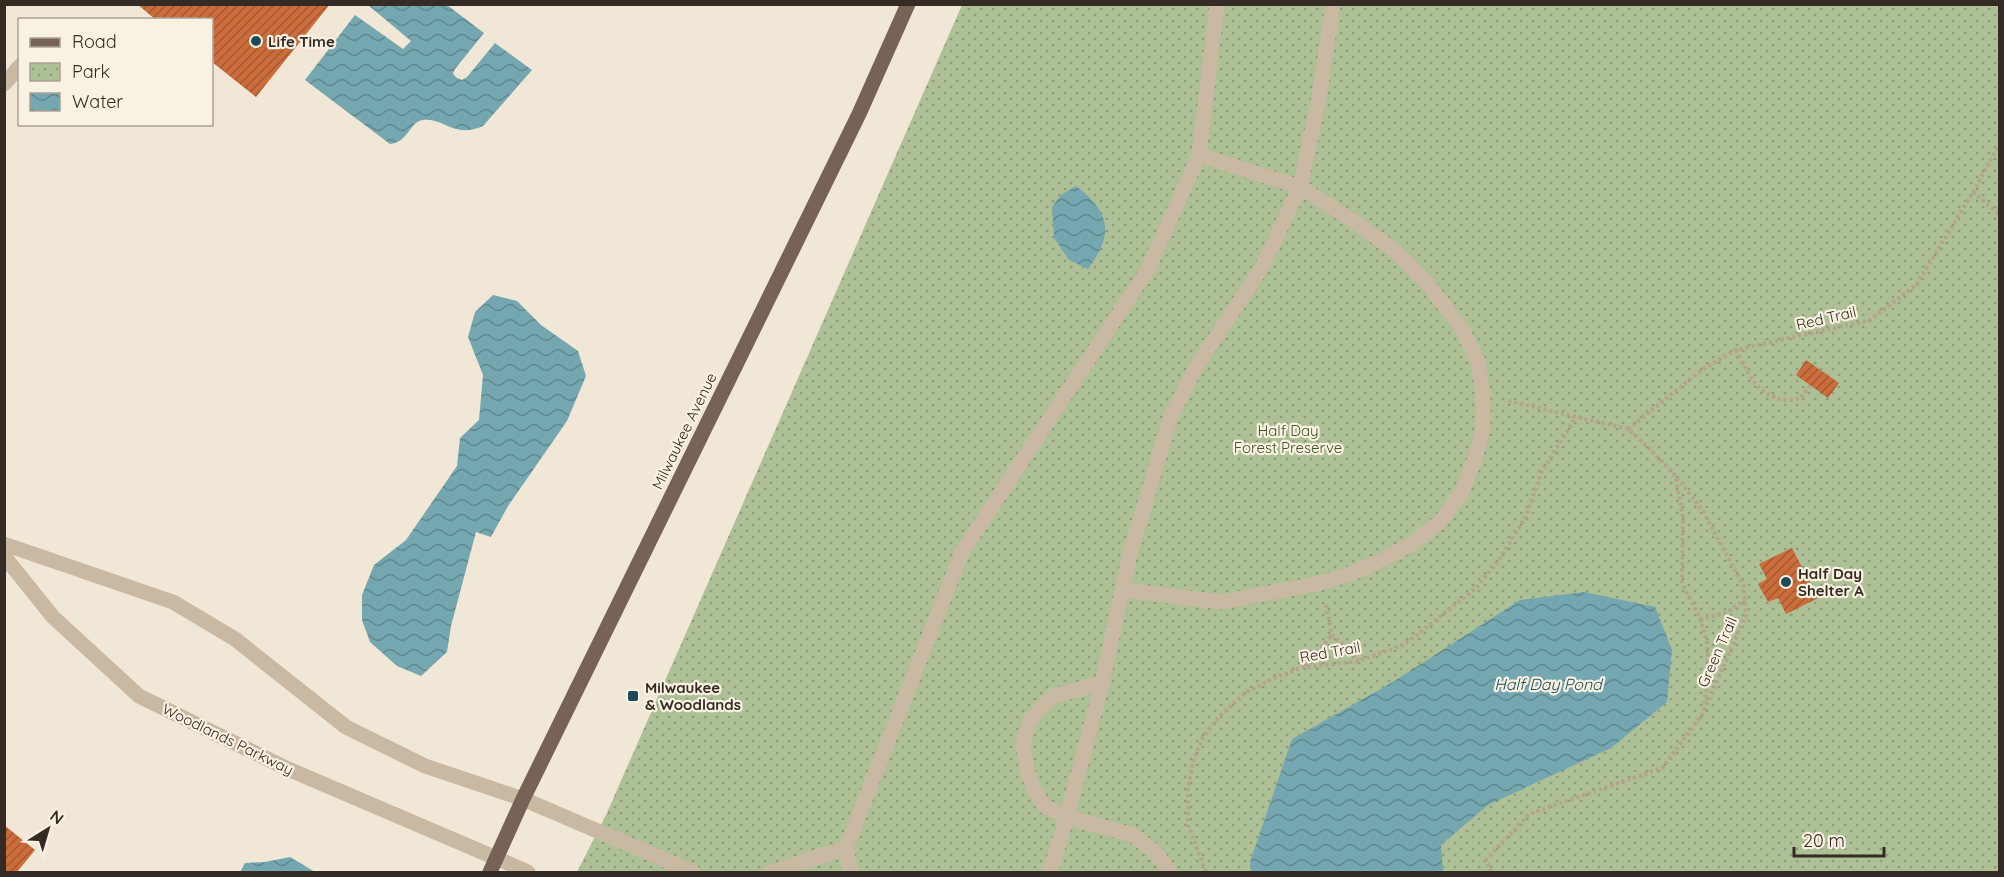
<svg xmlns="http://www.w3.org/2000/svg" width="2004" height="877" viewBox="0 0 2004 877" font-family="Quicksand,sans-serif">
<defs>
<pattern id="park-dots" width="8" height="8" patternUnits="userSpaceOnUse" patternTransform="scale(1.5)"><rect width="8" height="8" fill="#aec096"/><path d="M2 2h.1M6 6h.1" fill="none" stroke="#8e9c7a" stroke-width="1.8" stroke-linecap="round"/></pattern>
<pattern id="water-waves" width="16" height="10" patternUnits="userSpaceOnUse" patternTransform="scale(1.5)"><rect width="16" height="10" fill="#74a7af"/><path d="M0 5q4-4 8 0t8 0" fill="none" stroke="#60888e"/></pattern>
<pattern id="building-hatch" width="6" height="6" patternUnits="userSpaceOnUse" patternTransform="scale(1.5)"><rect width="6" height="6" fill="#cb6c3b"/><path d="M-1 1l2-2M0 6l6-6M5 7l2-2" fill="none" stroke="#a65931"/></pattern>
</defs>
<rect width="100%" height="100%" fill="#f1e7d6"/>
<polygon fill="url(#park-dots)" points="962,5 1999,5 1999,872 577,872 606,815"/>
<g fill="url(#water-waves)">
<path d="M368 5H447L484 33 455 69 453 74 457 78 462 80 467 77 495 43 532 70 483 126C453 139 444 117 423 120 409 122 409 142 390 144L305 80 355 15 403 49 411 41Z"/>
<path d="M1076 186C1111 213 1114 234 1088 269L1069 260 1054 238 1052 207 1061 195Z"/>
<polygon points="493,295 517,301 541,325 578,351 586,376 567,421 508,506 491,537 476,532 451,626 447,652 421,676 397,666 370,642 362,620 362,595 374,565 406,540 457,466 460,438 479,420 483,375 468,337 475,312"/>
<polygon points="1584,592 1655,607 1672,650 1667,702 1611,748 1488,805 1441,845 1443,872 1251,872 1250,862 1292,739 1393,682 1520,600"/>
<polygon points="290,857 315,872 240,872 245,863 265,862"/>
</g>
<g fill="url(#building-hatch)">
<polygon points="137,4 330,4 256,97 212,62 212,20 156,20"/>
<polygon points="1806,360 1839,383 1828,398 1796,375"/>
<polygon points="1792,548 1818,598 1786,614 1778,598 1768,602 1758,584 1767,579 1759,564"/>
<polygon points="4,825 35,850 17,872 4,872"/>
</g>
<g fill="none" stroke-linecap="round" stroke-linejoin="round">
<g stroke="#b5a28c" stroke-width="4" stroke-dasharray="3 3" stroke-linecap="butt">
<polyline points="1973,192 2000,215"/>
<path d="M1736 350C1750 379 1765 407 1801 398L1810 386"/>
<polyline points="1628,429 1703,369 1736,350 1870,320 1917,284 1973,192 2000,143"/>
<polyline points="1676,479 1683,517 1682,582 1701,621 1707,643 1709,673 1704,707"/>
<polyline points="1326,605 1332,635 1359,660"/>
<polyline points="1700,619 1726,613 1745,600"/>
<polyline points="1305,666 1332,635"/>
<polyline points="1206,872 1188,825 1188,790 1193,761 1203,737 1220,716 1245,693 1274,678 1300,668 1359,661 1405,644 1475,589 1499,560 1526,516 1541,473 1576,417"/>
<polyline points="1491,872 1486,860 1529,814 1662,768 1702,715 1746,615 1744,587 1703,511 1675,475 1650,449 1628,429 1505,400"/>
</g>
<g stroke="#c9b8a2" stroke-width="15">
<polyline points="4,84 20,66"/>
<polyline points="1123,590 1221,602 1321,583 1350,574 1378,562 1410,545 1440,522 1460,495 1474,462 1483,429 1483,395 1478,361 1460,326 1426,282 1394,250 1355,222 1300,187 1199,155"/>
<polyline points="1102,683 1053,696 1030,720 1023,744 1027,770 1034,789 1044,806 1067,817 1133,835 1156,853 1170,872"/>
<polyline points="523,799 693,872"/>
<polyline points="496,858 528,872"/>
<polyline points="772,872 846,848"/>
<polyline points="851,872 846,848 962,552 1148,269 1199,155 1217,4"/>
<polyline points="1050,872 1067,817 1102,683 1130,554 1171,416 1195,369 1262,267 1300,187 1319,98 1333,4"/>
</g>
<g stroke="#c9b8a2" stroke-width="15">
<polyline points="4,544 173,602 235,639 346,727 425,766 523,799"/>
<polyline points="4,556 53,617 139,696 288,769 496,858"/>
</g>
<polyline stroke="#766355" stroke-width="15" points="490,872 523,799 859,114 908,4"/>
</g>
<g fill="#194c56" stroke="#f9f1e2" stroke-width="2">
<circle cx="256" cy="41" r="6"/>
<circle cx="1786" cy="582" r="6"/>
<rect x="627" y="690" width="12" height="12" rx="3"/>
</g>
<g text-anchor="middle" dominant-baseline="central" stroke-width="4.5" stroke-linejoin="round" paint-order="stroke">
<g font-size="15" font-weight="bold" fill="#342b25" stroke="#f9f1e2" text-anchor="start">
<text x="268" y="41">Life Time</text>
<text x="1798" y="573">Half Day<tspan x="1798" dy="17">Shelter A</tspan></text>
<text x="645" y="687">Milwaukee<tspan x="645" dy="17">&amp; Woodlands</tspan></text>
</g>
<g font-size="15" fill="#342b25" stroke="#f9f1e2">
<text transform="translate(1826 318) rotate(-13)">Red Trail</text>
<text transform="translate(684 431) rotate(-64)">Milwaukee Avenue</text>
<text transform="translate(1330 652) rotate(-10)">Red Trail</text>
<text transform="translate(1717 652) rotate(-66)">Green Trail</text>
<text transform="translate(228 739) rotate(26)">Woodlands Parkway</text>
</g>
<g font-size="15" fill="#3f5328" stroke="#f9f1e2">
<text x="1288" y="430">Half Day<tspan x="1288" dy="17">Forest Preserve</tspan></text>
</g>
<g font-size="16" font-style="italic" fill="#194c56" stroke="#f9f1e2">
<text x="1548" y="684">Half Day Pond</text>
</g>
</g>
<rect width="2004" height="877" fill="none" stroke="#342b25" stroke-width="12"/>
<rect x="18" y="18" width="195" height="108" fill="#f9f1e2" stroke="#aaa296" stroke-width="1.5"/>
<rect x="30" y="38" width="30" height="9" fill="#766355" stroke="#aaa296" stroke-width="1.5"/>
<text x="72" y="48" font-size="18" fill="#342b25">Road</text>
<rect x="30" y="63" width="30" height="18" fill="url(#park-dots)" stroke="#aaa296" stroke-width="1.5"/>
<text x="72" y="78" font-size="18" fill="#342b25">Park</text>
<rect x="30" y="93" width="30" height="18" fill="url(#water-waves)" stroke="#aaa296" stroke-width="1.5"/>
<text x="72" y="108" font-size="18" fill="#342b25">Water</text>
<g transform="translate(48 829) rotate(37)" stroke="#f9f1e2" stroke-width="4.5" paint-order="stroke">
<path d="M0-4.5L10 22L0 15L-10 22Z" fill="#342b25"/>
<text y="-9" font-size="16" font-weight="bold" text-anchor="middle" fill="#342b25">N</text>
</g>
<path d="M1794 847v9h90v-9" fill="none" stroke="#342b25" stroke-width="3"/>
<text x="1803" y="847" font-size="18" fill="#342b25" stroke="#f9f1e2" stroke-width="4.5" paint-order="stroke">20 m</text>
</svg>
